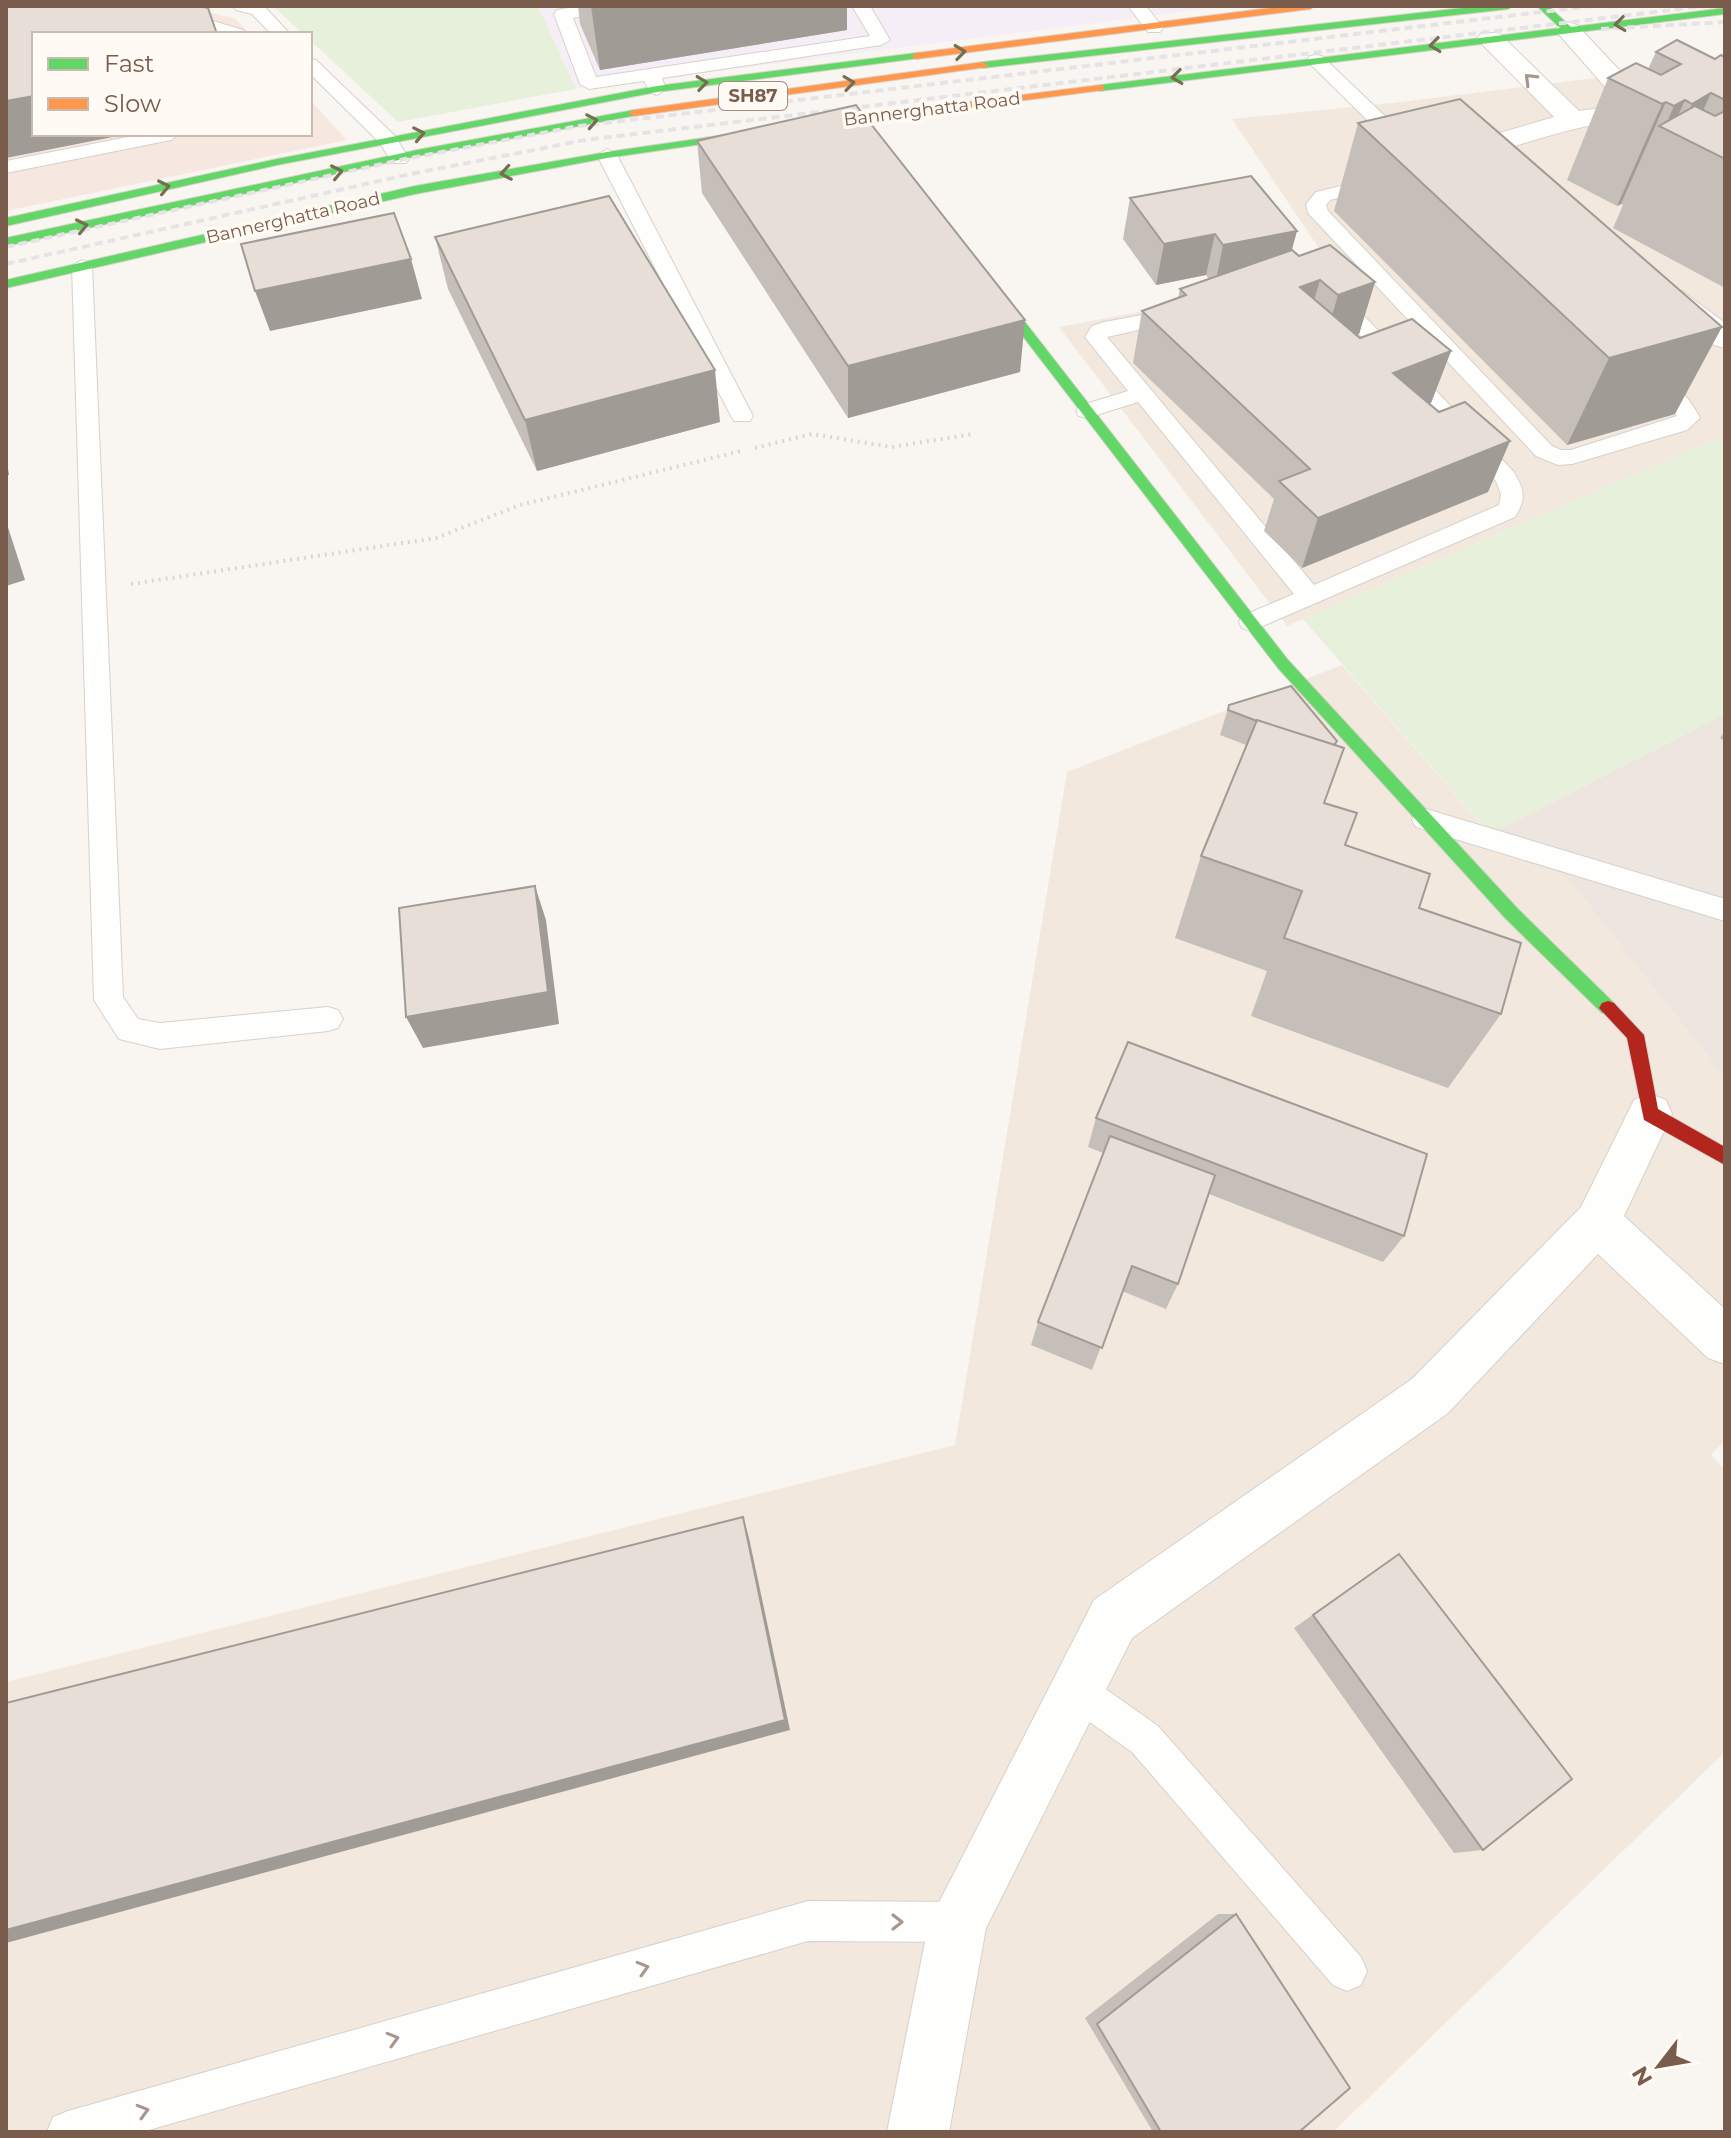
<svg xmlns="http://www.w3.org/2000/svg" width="1731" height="2138" viewBox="0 0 1731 2138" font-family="Montserrat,sans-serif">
<rect width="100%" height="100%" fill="#f9f5f0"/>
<g fill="#f2e8de">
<polygon points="1725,62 1725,435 1287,626 1059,327 1337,275 1232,119 1393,103"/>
<polygon points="1342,665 1499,845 1725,921 1725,1440 1711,1455 1725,1470 1725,1752 1333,2132 6,2132 6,1682 955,1445 1067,772"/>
</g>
<polygon fill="#f6e8e1" points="6,6 185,6 236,19 249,34 34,34 34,134 310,134 310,100 347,140 6,211"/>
<polygon fill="#ede5e0" points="1725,714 1725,1077 1558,865 1490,834"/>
<polygon fill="#f6eef6" points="538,6 1228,6 576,89"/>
<g fill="#e7f0db">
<polygon points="273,6 538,6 576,89 398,122 310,40 310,34 303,34"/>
<polygon points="1725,435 1725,714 1490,834 1303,619"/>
</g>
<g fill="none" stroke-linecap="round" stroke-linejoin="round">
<g stroke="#d7d1cb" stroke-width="2">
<g id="lane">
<polygon points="136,6 163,6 243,30 246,34 218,34 139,10"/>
<polygon points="233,6 264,6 290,34 271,34 252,14 236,10"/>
<polygon points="579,6 597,6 599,10 596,14 573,18 596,77 870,36 852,6 870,6 890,40 881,45 662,78 666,89 657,95 651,93 644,81 589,89 580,84 554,14 557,10"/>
<polygon points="1128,6 1146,6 1163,28 1160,32 1148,32"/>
<polygon points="1316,55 1322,56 1413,143 1416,147 1413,151 1399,151 1310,64 1307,60 1310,56"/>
<polygon points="310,59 316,60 395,136 409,159 406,163 392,163 380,143 310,74"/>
<polygon points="143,134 180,134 171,140 6,173 6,161"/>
<polygon points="607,149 617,155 753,416 750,421 734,421 731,416 597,155"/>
<path d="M1378 177 1385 179 1388 183 1385 187 1330 200 1326 205 1328 211 1552 446 1561 450H1571L1677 416 1640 377 1643 372C1665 366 1691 400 1700 418L1687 430 1572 464 1558 465 1536 456 1308 213 1306 204 1316 192Z"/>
<polygon points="82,260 92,266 123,997 138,1019 160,1023 328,1007 338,1010 343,1019 338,1028 328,1031 160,1049 119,1039 94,1000 72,266"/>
<path d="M1334 290 1341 292 1513 471C1524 489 1527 498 1515 517L1251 631 1242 628 1239 622 1242 616 1294 594 1138 402 1087 418 1079 416 1076 411 1079 406 1128 391 1085 337 1092 326 1104 322 1181 308 1188 309 1192 314 1188 319 1107 337 1314 585 1499 505 1501 494 1496 481 1327 300 1324 296Z"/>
<polygon points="1426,809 1725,899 1725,921 1416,827 1412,820 1416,813"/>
<polygon points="1077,1672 1090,1678 1158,1726 1361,1957 1367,1971 1361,1985 1347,1991 1333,1985 1132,1752 1064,1704 1058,1691 1064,1678"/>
<polygon points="808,1901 958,1902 972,1908 978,1922 972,1936 958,1942 808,1941 142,2132 47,2132 53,2117 68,2111"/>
</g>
</g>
<g stroke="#d7d1cb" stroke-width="2">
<g id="street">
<path d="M1568 22 1577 25 1650 103 1698 109 1725 118V136C1707 132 1690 123 1671 121 1617 114 1563 131 1512 147L1510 159 1534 185 1530 191C1509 196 1494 178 1482 161L1489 136 1554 117 1477 39 1481 33H1499L1579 111 1621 105 1555 30 1559 25Z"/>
<polygon points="1671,289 1682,291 1725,323 1725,348 1714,345 1660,305 1656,298 1660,291"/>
<polygon points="1650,1094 1666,1100 1672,1114 1624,1216 1725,1309 1725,1364 1708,1358 1598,1254 1448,1413 1132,1638 986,1928 949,2132 887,2132 929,1922 1094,1600 1412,1379 1581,1207 1634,1100"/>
</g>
</g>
<g stroke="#d9d2cb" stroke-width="2">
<g id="fast">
<polygon points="1480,6 1513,6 1508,9 983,68 978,65 983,62"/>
<polygon points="1537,6 1548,6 1571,27 1725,8 1725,14 1100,91 1094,88 1100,85 1560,28"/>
<polygon points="916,53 921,56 920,58 657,92 277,165 6,226 6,218 277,159 657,86"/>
<polygon points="634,110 640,113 638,115 417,156 6,246 6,238 417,150"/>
<polygon points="856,116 862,119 860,121 607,158 415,194 6,288 6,280 415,186 607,152"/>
<polygon points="985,281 993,281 1288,660 1518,909 1614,1003 1617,1008 1614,1013 1602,1013 1506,919 1278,668 985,287"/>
</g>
</g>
<g stroke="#d9d2cb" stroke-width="2">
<g id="slow">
<polygon points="1285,6 1315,6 1310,9 916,59 911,56 916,53"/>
<polygon points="983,62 988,65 987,67 634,116 628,113 634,110"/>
<polygon points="1100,85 1104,86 1104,90 856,122 850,119 856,116"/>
</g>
</g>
<g stroke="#d9d2cb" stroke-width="2">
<polygon id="jam" points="1608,1001 1614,1003 1644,1035 1658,1109 1725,1147 1725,1165 1644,1120 1627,1038 1599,1008 1602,1003"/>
</g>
<g stroke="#dcd5d0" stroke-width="4" stroke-dasharray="2 5" stroke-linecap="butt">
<polyline points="755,448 812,434 892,447 973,434"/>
<polyline points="131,584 436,538 520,505 741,451"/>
</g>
<use href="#lane" fill="#fefefd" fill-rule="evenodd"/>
<use href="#street" fill="#fefefd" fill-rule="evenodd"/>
<use href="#fast" fill="#63d668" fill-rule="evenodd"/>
<use href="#slow" fill="#ff974d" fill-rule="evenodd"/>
<use href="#jam" fill="#b3261e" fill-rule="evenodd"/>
<g stroke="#e6e3e7" stroke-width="4" stroke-dasharray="8 5" stroke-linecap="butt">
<polyline points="1601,29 1725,22"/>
<polyline points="6,247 405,159 579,126 1592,6"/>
<polyline points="6,264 411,174 585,140 1705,6"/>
</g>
</g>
<g fill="#c6bfb9">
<polygon points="578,6 847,6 847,30 600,70 580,24"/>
<polygon points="1656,52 1715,59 1725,57 1725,288 1613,228 1623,205 1621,204 1617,206 1567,180 1608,78 1648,69"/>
<polygon points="1358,123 1675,414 1567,445 1334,211"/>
<polygon points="697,141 1020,372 848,418 702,193"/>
<polygon points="1130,198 1292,251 1299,256 1375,282 1359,334 1356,335 1360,338 1451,351 1431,403 1429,404 1439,412 1510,441 1488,492 1302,568 1264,531 1274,499 1133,363 1142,311 1178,298 1180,289 1209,279 1206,275 1156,285 1123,239"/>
<polygon points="435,237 720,422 537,471 448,289"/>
<polygon points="1229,705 1337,741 1324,803 1345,845 1419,908 1501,1014 1448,1088 1251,1016 1267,971 1175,938 1201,856 1246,745 1220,735"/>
<polygon points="1725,731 1725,742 1720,738"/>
<polygon points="1096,1118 1404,1236 1383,1262 1209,1194 1178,1284 1166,1309 1122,1291 1092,1370 1031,1345 1038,1322 1103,1153 1088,1147"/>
<polygon points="1399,1554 1483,1850 1454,1853 1294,1628"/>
<polygon points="1218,1914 1236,1914 1299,2132 1153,2132 1085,2018"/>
</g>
<g fill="#a19b96">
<polygon points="591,6 847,6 847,30 600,70"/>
<polygon points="1711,93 1689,141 1678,135 1692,104"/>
<polygon points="34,96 34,134 128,134 6,158 6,101"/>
<polygon points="1685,100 1671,132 1664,129 1674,106"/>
<polygon points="1666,102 1621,204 1617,206 1662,104"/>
<polygon points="1297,231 1286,272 1215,286 1223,245"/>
<polygon points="1215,234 1206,275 1156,285 1164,244"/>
<polygon points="411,259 422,299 270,331 255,291"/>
<polygon points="1320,280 1305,332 1300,287"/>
<polygon points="1375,282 1359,334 1323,347 1338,295"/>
<polygon points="1025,320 1020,372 848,418 848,366"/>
<polygon points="1722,327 1675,414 1567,445 1609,358"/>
<polygon points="1451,351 1431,403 1376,424 1393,373"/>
<polygon points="715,370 720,422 537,471 525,420"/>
<polygon points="1510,441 1488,492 1302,568 1318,518"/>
<polygon points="6,457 9,475 6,475"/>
<polygon points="6,521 25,580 6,586"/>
<polygon points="535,886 546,920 559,1024 423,1048 406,1017"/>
<polygon points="743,1517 749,1538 790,1730 6,1943 6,1930"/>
</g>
<g fill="#e6ded7" stroke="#a19b96" stroke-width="2">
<polygon points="6,6 200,6 208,8 217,34 34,34 34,96 6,101"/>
<polygon points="1677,40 1715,59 1721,55 1725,57 1725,100 1711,93 1692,104 1685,100 1674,106 1666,102 1662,104 1608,78 1636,63 1661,75 1681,64 1656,52"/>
<polygon points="1460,99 1722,327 1609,358 1358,123"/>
<polygon points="856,105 1025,320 848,366 697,141"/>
<polygon points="1695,106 1715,116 1725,111 1725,159 1659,126"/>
<polygon points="1251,176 1297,231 1223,245 1215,234 1164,244 1130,198"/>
<polygon points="609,196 715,370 525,420 435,237"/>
<polygon points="394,213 411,259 255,291 241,244"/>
<polygon points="1330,245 1375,282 1338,295 1320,280 1300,287 1360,338 1412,319 1451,351 1393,373 1439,412 1465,402 1510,441 1318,518 1279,481 1310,469 1142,311 1186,295 1180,289 1292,250 1299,256"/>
<polygon points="1291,686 1337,741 1334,745 1257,721 1228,710 1229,705"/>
<polygon points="1257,720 1344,748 1324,803 1357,813 1345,845 1430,874 1419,908 1521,943 1501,1014 1284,938 1302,891 1201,856"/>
<polygon points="535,886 548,992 406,1017 399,908"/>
<polygon points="1128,1042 1427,1154 1404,1236 1096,1118"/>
<polygon points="1110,1136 1215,1175 1178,1284 1132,1266 1102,1348 1038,1322"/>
<polygon points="743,1517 785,1720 6,1930 6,1703"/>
<polygon points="1399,1554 1572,1779 1483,1850 1313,1615"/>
<polygon points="1236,1914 1350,2088 1299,2132 1161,2132 1097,2024"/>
</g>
<defs><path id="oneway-chevron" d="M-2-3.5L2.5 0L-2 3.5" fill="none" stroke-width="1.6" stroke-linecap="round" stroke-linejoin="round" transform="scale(2)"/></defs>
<g stroke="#776e51">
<use href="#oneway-chevron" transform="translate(1620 24) rotate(173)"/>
<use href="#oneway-chevron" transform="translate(1435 45) rotate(173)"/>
<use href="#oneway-chevron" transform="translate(960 52) rotate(-7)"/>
<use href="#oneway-chevron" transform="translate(1177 77) rotate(173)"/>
<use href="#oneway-chevron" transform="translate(702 83) rotate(-7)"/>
<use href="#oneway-chevron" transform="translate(849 83) rotate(-8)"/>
<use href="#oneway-chevron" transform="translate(592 121) rotate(-10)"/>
<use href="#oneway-chevron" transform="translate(419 134) rotate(-11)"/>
<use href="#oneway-chevron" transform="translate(337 172) rotate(-12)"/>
<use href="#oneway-chevron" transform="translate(506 173) rotate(170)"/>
<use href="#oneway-chevron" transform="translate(164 187) rotate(-12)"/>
<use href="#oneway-chevron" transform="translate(82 226) rotate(-12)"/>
</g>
<g stroke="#a8958b">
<use href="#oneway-chevron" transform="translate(1530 79) rotate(-135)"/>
<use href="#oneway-chevron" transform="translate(897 1922)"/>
<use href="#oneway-chevron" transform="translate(643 1968) rotate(-16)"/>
<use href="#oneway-chevron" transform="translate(393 2039) rotate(-16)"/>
<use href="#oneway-chevron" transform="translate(143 2111) rotate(-16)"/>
</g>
<g text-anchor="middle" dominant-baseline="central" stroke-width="7" stroke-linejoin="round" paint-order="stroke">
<rect fill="#fffaf3" stroke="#a28b7f" stroke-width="2" x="719" y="82" width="68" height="28" rx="6"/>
<g font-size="18" font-weight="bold" fill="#7a5c4d">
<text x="753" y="96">SH87</text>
</g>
<g font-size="18" fill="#7a5c4d" stroke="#fffaf3">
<text transform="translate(932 109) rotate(-7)">Bannerghatta Road</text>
<text transform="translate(293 218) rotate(-13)">Bannerghatta Road</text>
</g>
</g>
<rect width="1731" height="2138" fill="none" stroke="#7a5c4d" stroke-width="16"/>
<rect x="32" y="32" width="280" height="104" fill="#fffaf3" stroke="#cabbb1" stroke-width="2"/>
<rect x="48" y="58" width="40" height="12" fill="#63d668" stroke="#cabbb1" stroke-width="2"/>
<text x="104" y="72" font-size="24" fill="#7a5c4d">Fast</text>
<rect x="48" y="98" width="40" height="12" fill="#ff974d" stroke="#cabbb1" stroke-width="2"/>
<text x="104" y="112" font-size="24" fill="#7a5c4d">Slow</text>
<g transform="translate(1659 2066) rotate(239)" stroke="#fffaf3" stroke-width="6" paint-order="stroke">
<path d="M0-6L14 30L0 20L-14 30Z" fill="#7a5c4d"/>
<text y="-12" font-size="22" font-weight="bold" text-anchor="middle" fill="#7a5c4d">N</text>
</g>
</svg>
